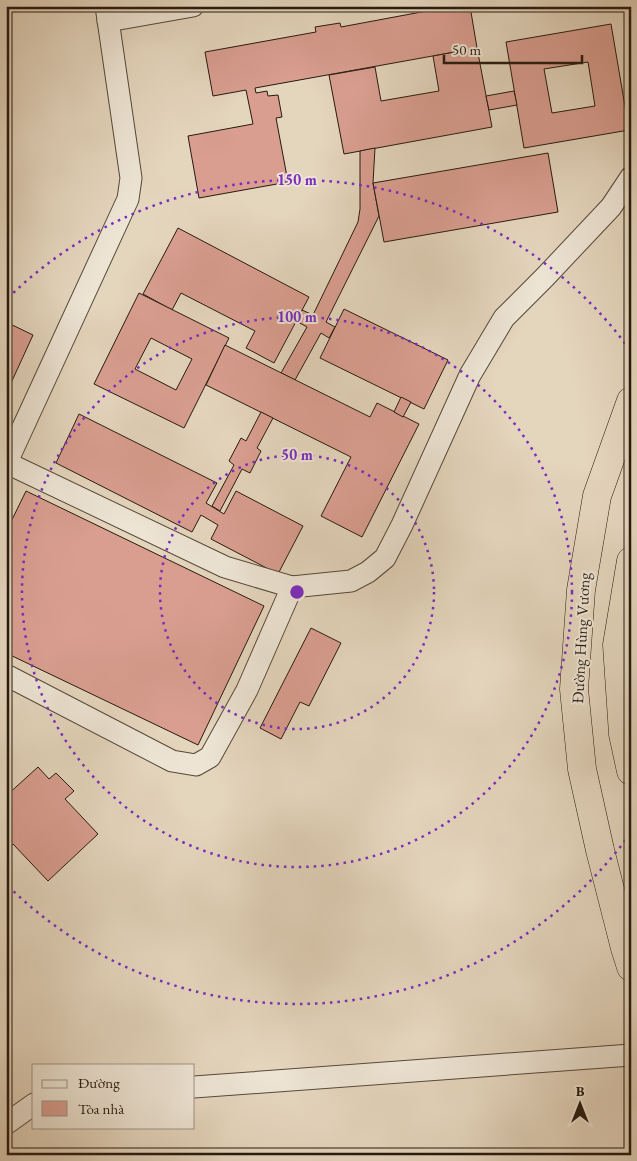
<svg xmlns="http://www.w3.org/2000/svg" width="637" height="1161" viewBox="0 0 637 1161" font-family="'EB Garamond',serif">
<rect width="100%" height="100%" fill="#e4d5bd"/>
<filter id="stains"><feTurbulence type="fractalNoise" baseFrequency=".004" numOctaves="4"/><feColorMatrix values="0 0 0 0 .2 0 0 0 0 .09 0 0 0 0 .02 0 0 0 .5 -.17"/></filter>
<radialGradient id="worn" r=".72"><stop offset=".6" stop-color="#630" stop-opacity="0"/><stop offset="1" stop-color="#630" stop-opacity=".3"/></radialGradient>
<g fill="#d99e90" stroke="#271a0f" fill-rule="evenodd">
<polygon points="434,6 470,6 477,48 255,88 256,93 267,91 268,96 278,95 282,117 276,118 288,182 199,198 188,136 253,124 246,90 213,96 205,52 316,32 315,27 340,23 341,27 432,10 431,7"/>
<path d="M611 24 629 130 524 148 506 42ZM588 62 595 106 552 113 544 69Z"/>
<polygon points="477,48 492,127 344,154 329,75 375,67 381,101 439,91 433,56"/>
<polygon points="514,91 517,105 489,110 486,96"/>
<polygon points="375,148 373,183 379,216 326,322 335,327 329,338 321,333 295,380 281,373 307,327 296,321 302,310 313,315 358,222 360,209 360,151"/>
<polygon points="548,153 558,212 384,242 373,183"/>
<polygon points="178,228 309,297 274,363 246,348 255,331 181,293 172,310 143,294"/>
<path d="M139 293 229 338 184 428 94 384ZM151 338 192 359 176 390 135 369Z"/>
<polygon points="344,309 448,360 424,409 320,358"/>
<polygon points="6,322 33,335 6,394"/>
<polygon points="225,345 370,417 377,403 419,424 362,537 321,516 351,457 206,385"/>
<polygon points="401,397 411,402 403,417 394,412"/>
<polygon points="261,412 273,418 257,448 261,451 250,473 242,469 220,511 212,506 234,465 229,461 241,438 246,441"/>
<polygon points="79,414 217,483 206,503 224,514 236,491 303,526 278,574 211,539 218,525 201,515 192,532 56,463"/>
<polygon points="26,491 264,606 198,745 6,653 6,532"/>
<polygon points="311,628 341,643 309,706 300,702 281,739 260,728"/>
<polygon points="38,767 49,779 56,773 74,791 65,799 98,834 48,881 13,844 8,849 6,847 6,796"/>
</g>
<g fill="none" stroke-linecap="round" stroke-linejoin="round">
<g stroke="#56493a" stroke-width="23">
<g id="minor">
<polyline points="108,21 193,6"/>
<polyline points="7,463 225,567 292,587 351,581 368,572 385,558 402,525 470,375 504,318 545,277 611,207 631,177"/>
<polyline points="6,464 128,199 131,178 106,6"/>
<polyline points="6,675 172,761 196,765 210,757 247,690 292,587"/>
<polyline points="194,1087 631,1055"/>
<polyline points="6,1124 34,1104"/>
</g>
</g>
<g stroke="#271a0f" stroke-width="29">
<g id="highway">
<polyline points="631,401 597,496 581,590 574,689 582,769 600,850 625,948 631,967"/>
<polyline points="631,561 617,645 623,734 631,771"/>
</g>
</g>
<use href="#minor" stroke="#ede4d4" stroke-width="21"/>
<use href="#highway" stroke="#e4d5bd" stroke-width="28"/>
</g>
<g fill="none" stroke="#7b2cbf" stroke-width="2.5" stroke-dasharray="2.5 5">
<circle cx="297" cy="592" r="137"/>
<circle cx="297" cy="592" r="275"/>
<path d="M630 834A412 412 0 0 1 8 886M8 298A412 412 0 0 1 630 350"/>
</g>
<g text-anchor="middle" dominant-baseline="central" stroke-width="4" stroke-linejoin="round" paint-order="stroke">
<g font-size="16" fill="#271a0f" stroke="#ede4d4">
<text transform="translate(581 638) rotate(-87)">Đường Hùng Vương</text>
</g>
</g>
<circle cx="297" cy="592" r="8" fill="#7b2cbf" stroke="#ede4d4" stroke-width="2.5"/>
<g font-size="15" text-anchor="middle" font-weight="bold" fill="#7b2cbf" stroke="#ede4d4" stroke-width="4" stroke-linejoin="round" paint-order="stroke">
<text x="297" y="185">150 m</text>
<text x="297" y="322">100 m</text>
<text x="297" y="460">50 m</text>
</g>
<rect width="637" height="1161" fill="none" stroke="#e4d5bd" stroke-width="25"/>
<rect x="8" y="8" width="622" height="1146" fill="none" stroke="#271a0f" stroke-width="2.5"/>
<rect x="12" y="12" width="612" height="1136" fill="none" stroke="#271a0f"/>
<rect x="32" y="1064" width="162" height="65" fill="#ede4d4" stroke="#9e9385"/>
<rect x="42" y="1080" width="25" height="8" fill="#ede4d4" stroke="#9e9385"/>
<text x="78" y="1088" font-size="15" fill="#271a0f">Đường</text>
<rect x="42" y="1101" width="25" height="15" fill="#d99e90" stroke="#9e9385"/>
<text x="78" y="1114" font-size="15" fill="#271a0f">Tòa nhà</text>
<g transform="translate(580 1104)" stroke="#ede4d4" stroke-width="4" paint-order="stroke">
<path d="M0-4L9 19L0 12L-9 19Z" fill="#271a0f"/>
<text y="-8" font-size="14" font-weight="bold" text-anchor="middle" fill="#271a0f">B</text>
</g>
<path d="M444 55v8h138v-8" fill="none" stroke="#271a0f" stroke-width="2.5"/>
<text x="452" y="55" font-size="15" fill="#271a0f" stroke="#ede4d4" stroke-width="4" paint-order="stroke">50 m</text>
<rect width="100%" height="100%" filter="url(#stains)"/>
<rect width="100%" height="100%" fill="url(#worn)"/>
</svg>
